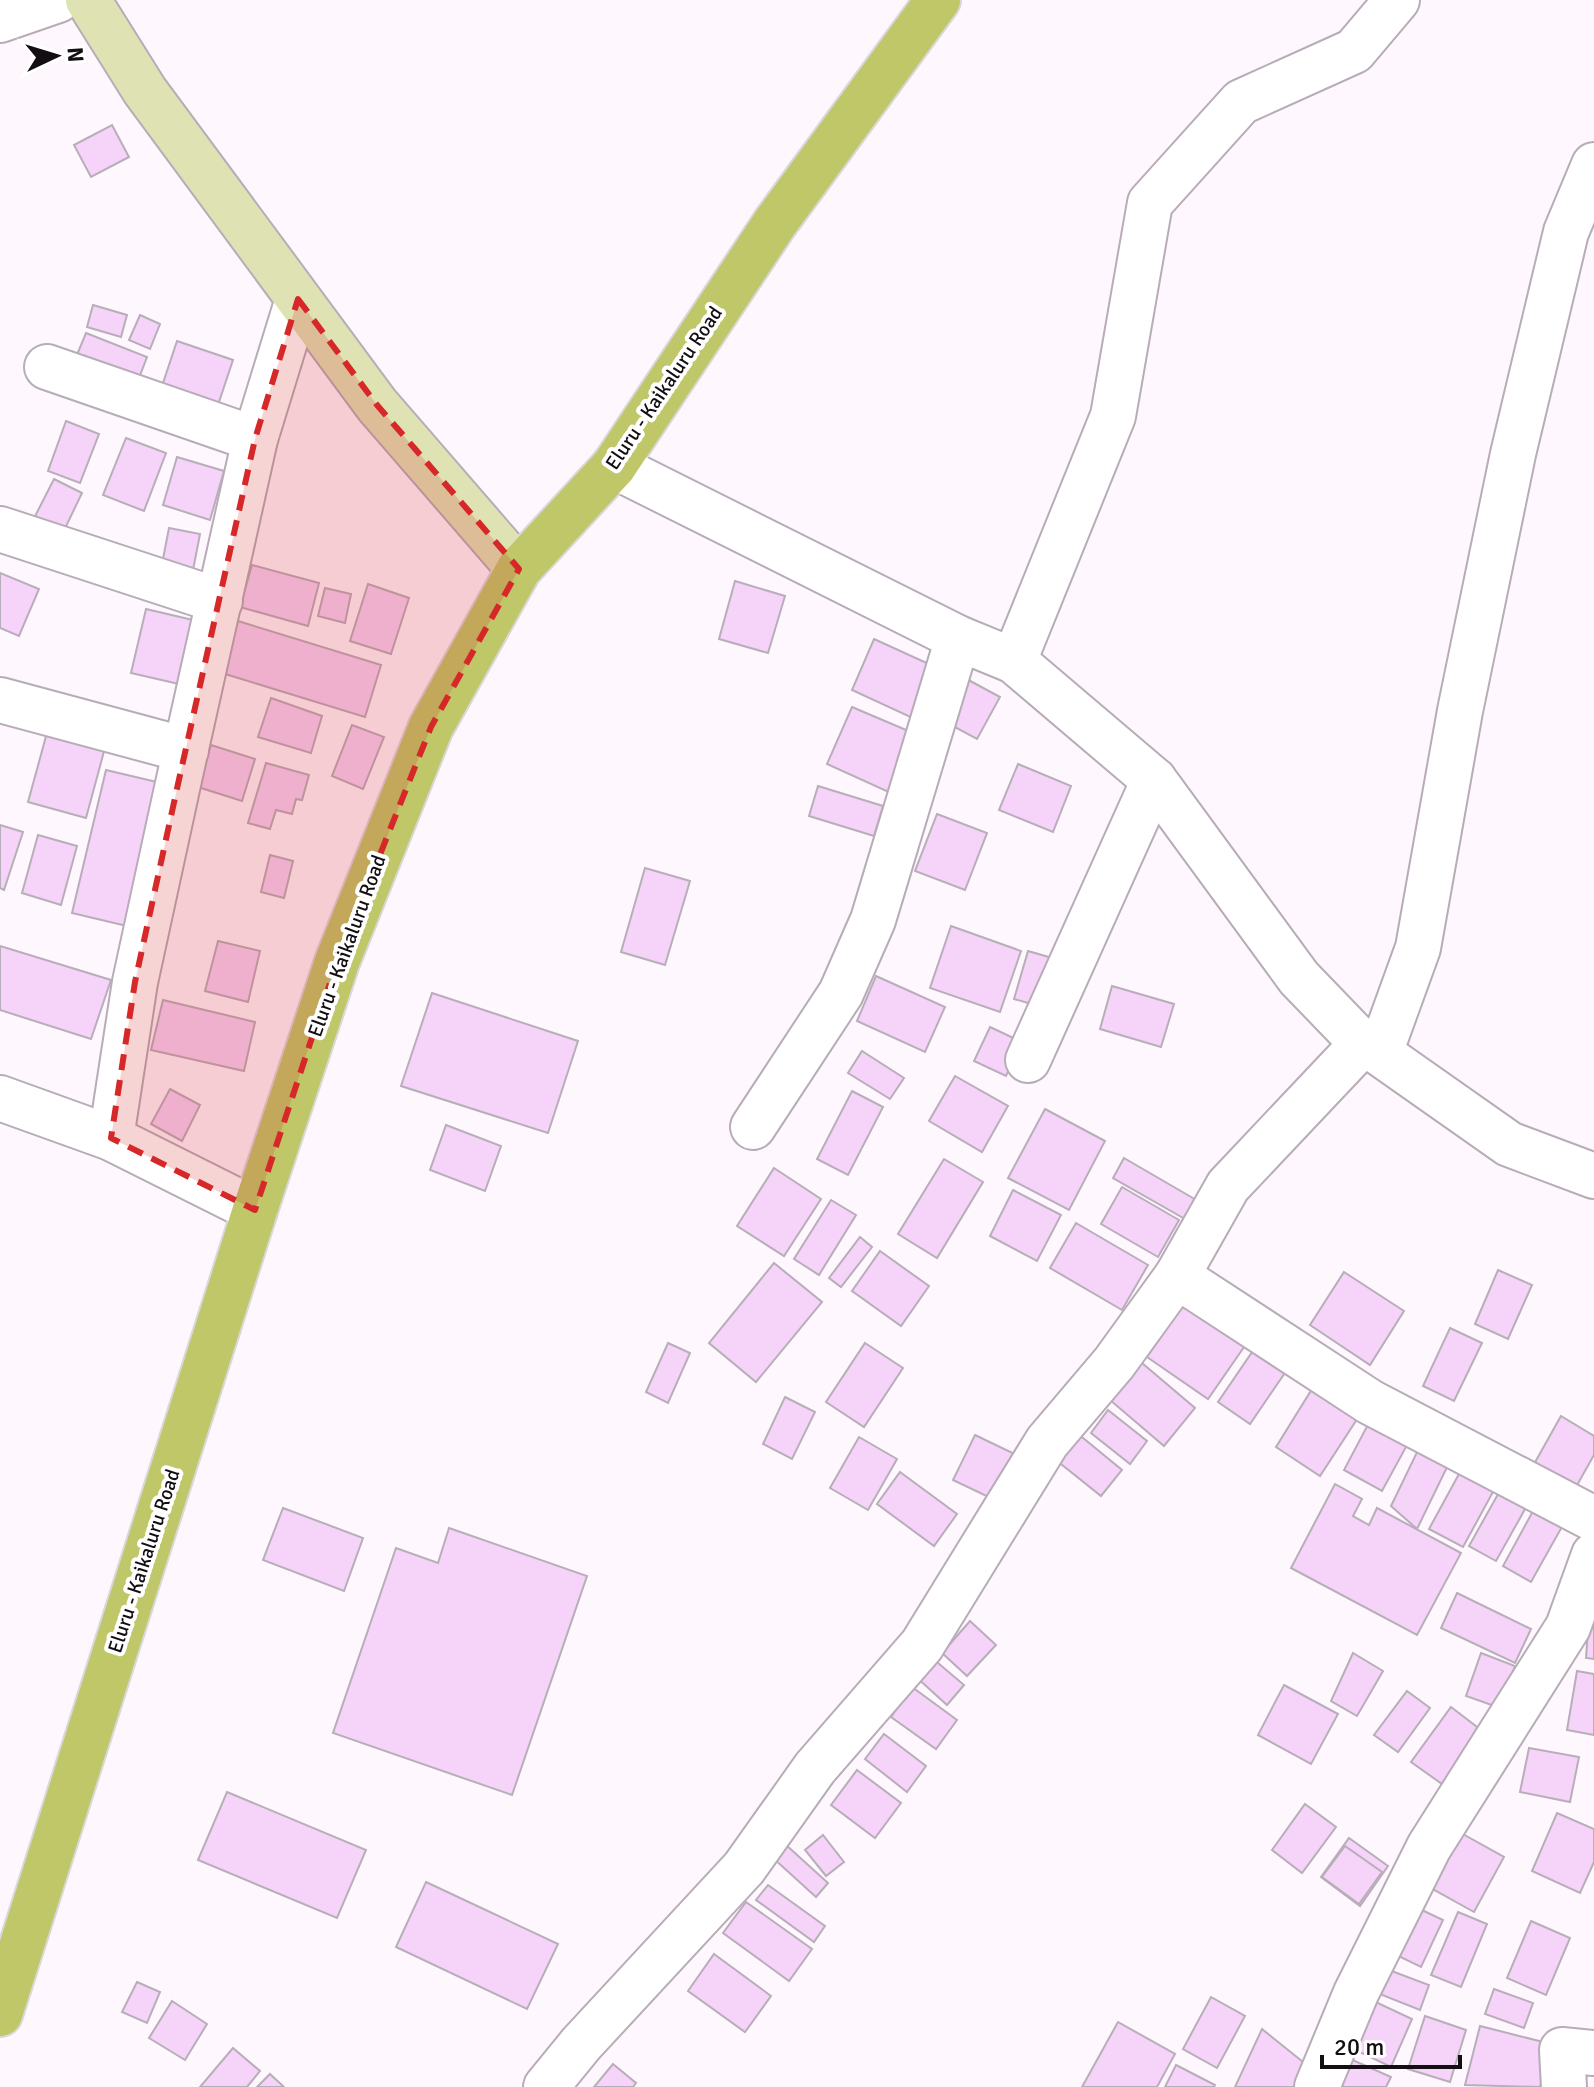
<svg xmlns="http://www.w3.org/2000/svg" width="1594" height="2087" viewBox="0 0 1594 2087" font-family="Signika,sans-serif">
<rect width="100%" height="100%" fill="#fef7fe"/>
<g fill="#f6d3f8" stroke="#b8aeb9" stroke-width="2">
<polygon points="112,125 129,157 91,177 74,145"/>
<polygon points="93,305 127,315 121,337 87,327"/>
<polygon points="140,315 160,324 150,349 129,340"/>
<polygon points="86,333 147,357 136,386 74,362"/>
<polygon points="177,341 233,360 216,411 160,392"/>
<polygon points="66,421 99,434 80,483 48,471"/>
<polygon points="126,438 166,453 144,511 103,495"/>
<polygon points="177,457 224,471 210,520 163,505"/>
<polygon points="54,479 82,493 59,541 30,526"/>
<polygon points="169,528 200,534 193,570 162,564"/>
<polygon points="252,565 319,583 308,626 240,607"/>
<polygon points="0,573 39,589 19,636 0,628"/>
<polygon points="735,581 785,596 768,653 719,639"/>
<polygon points="368,584 409,598 391,654 350,641"/>
<polygon points="325,588 351,594 345,623 318,616"/>
<polygon points="146,609 193,620 179,684 131,673"/>
<polygon points="238,621 381,665 365,717 222,673"/>
<polygon points="874,639 942,670 919,721 852,690"/>
<polygon points="961,676 1000,697 977,739 938,718"/>
<polygon points="271,698 322,716 311,753 258,737"/>
<polygon points="852,707 918,735 893,794 827,764"/>
<polygon points="352,725 384,737 363,789 332,776"/>
<polygon points="48,729 106,744 86,818 28,802"/>
<polygon points="211,745 255,759 242,801 198,787"/>
<polygon points="266,763 309,775 302,800 296,799 292,814 276,810 270,829 248,823"/>
<polygon points="1018,764 1071,786 1053,832 999,810"/>
<polygon points="106,770 161,783 127,926 72,913"/>
<polygon points="818,786 883,806 874,836 809,816"/>
<polygon points="937,814 987,833 965,890 915,871"/>
<polygon points="0,825 23,832 4,890 0,888"/>
<polygon points="38,835 77,846 61,905 22,893"/>
<polygon points="270,855 293,861 284,898 261,892"/>
<polygon points="645,868 690,881 665,965 621,952"/>
<polygon points="951,926 1021,951 1000,1012 930,988"/>
<polygon points="218,941 260,951 248,1002 205,991"/>
<polygon points="0,946 111,980 91,1039 0,1010"/>
<polygon points="1028,951 1059,960 1045,1008 1014,999"/>
<polygon points="876,976 945,1007 925,1052 857,1021"/>
<polygon points="1112,986 1174,1004 1161,1047 1100,1029"/>
<polygon points="432,993 578,1041 548,1133 401,1086"/>
<polygon points="163,1000 255,1022 244,1071 151,1050"/>
<polygon points="990,1027 1022,1042 1006,1076 974,1061"/>
<polygon points="862,1051 904,1078 890,1099 848,1073"/>
<polygon points="955,1076 1008,1106 982,1152 929,1121"/>
<polygon points="170,1089 200,1105 182,1141 151,1124"/>
<polygon points="852,1091 883,1107 848,1175 817,1159"/>
<polygon points="1045,1109 1105,1141 1069,1210 1008,1178"/>
<polygon points="446,1125 501,1146 485,1191 430,1170"/>
<polygon points="1124,1158 1210,1208 1199,1227 1113,1178"/>
<polygon points="944,1159 983,1182 937,1258 898,1234"/>
<polygon points="774,1168 821,1199 784,1256 737,1226"/>
<polygon points="1122,1187 1179,1220 1158,1257 1101,1224"/>
<polygon points="1013,1190 1061,1215 1037,1261 990,1236"/>
<polygon points="831,1200 856,1215 819,1275 794,1259"/>
<polygon points="1076,1223 1148,1265 1122,1310 1050,1268"/>
<polygon points="860,1237 872,1247 841,1287 829,1278"/>
<polygon points="880,1251 929,1286 901,1326 852,1291"/>
<polygon points="774,1263 822,1302 756,1382 709,1343"/>
<polygon points="1498,1270 1532,1285 1508,1339 1475,1324"/>
<polygon points="1344,1272 1404,1311 1370,1365 1310,1325"/>
<polygon points="1192,1292 1253,1334 1208,1399 1147,1357"/>
<polygon points="1450,1328 1482,1343 1454,1401 1423,1386"/>
<polygon points="1259,1342 1291,1364 1250,1424 1218,1402"/>
<polygon points="668,1343 690,1353 668,1403 646,1392"/>
<polygon points="865,1343 903,1368 864,1427 826,1402"/>
<polygon points="1142,1363 1195,1408 1164,1446 1110,1400"/>
<polygon points="1317,1381 1363,1410 1320,1476 1276,1447"/>
<polygon points="785,1397 815,1412 792,1459 763,1444"/>
<polygon points="1108,1410 1147,1441 1130,1464 1091,1433"/>
<polygon points="1373,1415 1412,1436 1382,1491 1344,1470"/>
<polygon points="1561,1416 1594,1436 1594,1455 1576,1487 1534,1464"/>
<polygon points="1077,1433 1122,1470 1101,1496 1056,1460"/>
<polygon points="975,1435 1023,1458 1001,1503 953,1480"/>
<polygon points="859,1437 897,1459 868,1510 830,1488"/>
<polygon points="1420,1446 1450,1461 1417,1529 1391,1506"/>
<polygon points="1466,1461 1500,1479 1463,1547 1429,1529"/>
<polygon points="900,1472 957,1514 934,1546 877,1504"/>
<polygon points="1335,1484 1362,1499 1353,1516 1369,1525 1377,1508 1461,1553 1417,1635 1291,1568"/>
<polygon points="1502,1487 1529,1502 1496,1561 1469,1546"/>
<polygon points="1539,1500 1568,1516 1531,1582 1503,1566"/>
<polygon points="283,1508 363,1538 344,1591 263,1560"/>
<polygon points="449,1528 587,1576 512,1795 333,1733 396,1548 438,1563"/>
<polygon points="1457,1593 1531,1629 1515,1663 1441,1628"/>
<polygon points="1589,1615 1594,1615 1594,1659 1586,1658"/>
<polygon points="970,1621 996,1645 967,1676 942,1653"/>
<polygon points="1353,1653 1383,1671 1357,1716 1331,1701"/>
<polygon points="1481,1653 1515,1666 1500,1708 1466,1696"/>
<polygon points="931,1657 964,1685 947,1705 915,1676"/>
<polygon points="1577,1671 1594,1674 1594,1735 1567,1730"/>
<polygon points="1284,1685 1338,1714 1311,1764 1258,1735"/>
<polygon points="912,1687 957,1720 936,1749 891,1717"/>
<polygon points="1407,1691 1430,1708 1398,1752 1374,1735"/>
<polygon points="1451,1707 1481,1730 1442,1784 1411,1762"/>
<polygon points="884,1734 926,1766 907,1792 865,1759"/>
<polygon points="1529,1748 1579,1757 1570,1802 1520,1792"/>
<polygon points="857,1770 901,1803 875,1838 831,1805"/>
<polygon points="227,1792 366,1850 337,1918 198,1860"/>
<polygon points="1305,1804 1336,1827 1302,1873 1272,1850"/>
<polygon points="1557,1813 1594,1829 1594,1862 1580,1893 1532,1871"/>
<polygon points="1461,1833 1504,1857 1474,1912 1431,1888"/>
<polygon points="823,1835 844,1862 826,1876 805,1850"/>
<polygon points="1349,1838 1388,1866 1360,1906 1321,1877"/>
<polygon points="785,1844 828,1883 816,1897 773,1858"/>
<polygon points="1345,1846 1382,1872 1359,1904 1322,1877"/>
<polygon points="426,1882 558,1944 527,2009 396,1947"/>
<polygon points="768,1885 825,1926 814,1942 756,1900"/>
<polygon points="746,1902 812,1949 789,1981 723,1933"/>
<polygon points="1405,1902 1443,1920 1421,1967 1382,1948"/>
<polygon points="1458,1912 1487,1924 1461,1987 1431,1975"/>
<polygon points="1531,1921 1570,1938 1546,1995 1507,1978"/>
<polygon points="714,1954 771,1996 745,2032 688,1991"/>
<polygon points="1381,1967 1429,1985 1420,2010 1372,1991"/>
<polygon points="137,1982 160,1992 147,2023 122,2012"/>
<polygon points="1494,1989 1533,2003 1524,2028 1485,2014"/>
<polygon points="1211,1997 1245,2016 1217,2068 1183,2049"/>
<polygon points="1367,1998 1412,2019 1391,2067 1345,2045"/>
<polygon points="172,2001 207,2024 185,2060 149,2038"/>
<polygon points="1425,2016 1466,2030 1450,2082 1408,2069"/>
<polygon points="1118,2022 1175,2054 1157,2087 1082,2087"/>
<polygon points="1480,2026 1551,2044 1540,2087 1465,2085"/>
<polygon points="1262,2029 1308,2066 1296,2087 1235,2087"/>
<polygon points="233,2048 260,2071 247,2087 200,2087"/>
<polygon points="1348,2058 1391,2077 1386,2087 1335,2087"/>
<polygon points="613,2064 636,2083 633,2087 594,2087"/>
<polygon points="1176,2065 1215,2085 1214,2087 1165,2087"/>
<polygon points="270,2074 284,2087 257,2087"/>
</g>
<g fill="none" stroke-linecap="round" stroke-linejoin="round">
<g stroke="#b7acb7" stroke-width="48">
<g id="street">
<polyline points="0,20 58,0"/>
<polyline points="47,367 255,439"/>
<polyline points="614,466 958,638 1014,661 1113,416 1150,203 1241,102 1354,51 1397,0"/>
<polyline points="0,529 220,601"/>
<polyline points="1014,661 1154,780 1299,978 1354,1035 1509,1144 1594,1176"/>
<polyline points="0,700 186,750"/>
<polyline points="1380,1053 1418,948 1460,711 1513,454 1566,232 1594,165"/>
<polyline points="1028,1060 1154,780"/>
<polyline points="0,1098 111,1138 255,1210"/>
<polyline points="753,1127 841,993 873,920 958,638"/>
<polyline points="111,1138 135,982 178,784 255,439 298,299"/>
<polyline points="1177,1276 1370,1402 1594,1519"/>
<polyline points="546,2087 581,2044 744,1868 815,1768 922,1645 1047,1442 1114,1363 1177,1276 1228,1186 1364,1042"/>
<polyline points="1317,2087 1356,1993 1429,1847 1568,1627 1594,1555"/>
<polyline points="1564,2087 1562,2050 1594,2053"/>
</g>
</g>
<g stroke="#b7acb7" stroke-width="48">
<polyline id="secondary" points="88,0 145,91 377,405 519,569"/>
</g>
<g stroke="#d9d8d9" stroke-width="48">
<polyline id="primary" points="0,2014 255,1210 337,962 431,727 519,569 614,466 775,223 938,0"/>
</g>
<use href="#street" stroke="#fff" stroke-width="44"/>
<use href="#secondary" stroke="#dfe3b4" stroke-width="44"/>
<use href="#primary" stroke="#bfc768" stroke-width="44"/>
</g>
<path fill="#d62828" fill-opacity="0.2" stroke="#d62828" stroke-width="6" stroke-dasharray="16 10" stroke-linejoin="round" d="M298 299 377 405 519 569 431 727 337 962 255 1210 111 1138 135 982 178 784 255 439Z"/>
<g text-anchor="middle" dominant-baseline="central" stroke-width="8" stroke-linejoin="round" paint-order="stroke">
<g font-size="20" fill="#120e12" stroke="#fff">
<text transform="translate(664 388) rotate(-56)">Eluru - Kaikaluru Road</text>
<text transform="translate(347 946) rotate(-70)">Eluru - Kaikaluru Road</text>
<text transform="translate(144 1561) rotate(-72)">Eluru - Kaikaluru Road</text>
</g>
</g>
<g transform="translate(56 56) rotate(86)" stroke="#ffffff" stroke-width="6" paint-order="stroke">
<path d="M0-6L14 30L0 20L-14 30Z" fill="#120e12"/>
<text y="-12" font-size="22" font-weight="bold" text-anchor="middle" fill="#120e12">N</text>
</g>
<path d="M1322 2055v12h138v-12" fill="none" stroke="#120e12" stroke-width="4"/>
<text x="1334" y="2055" font-size="24" fill="#120e12" stroke="#ffffff" stroke-width="6" paint-order="stroke">20 m</text>
</svg>
